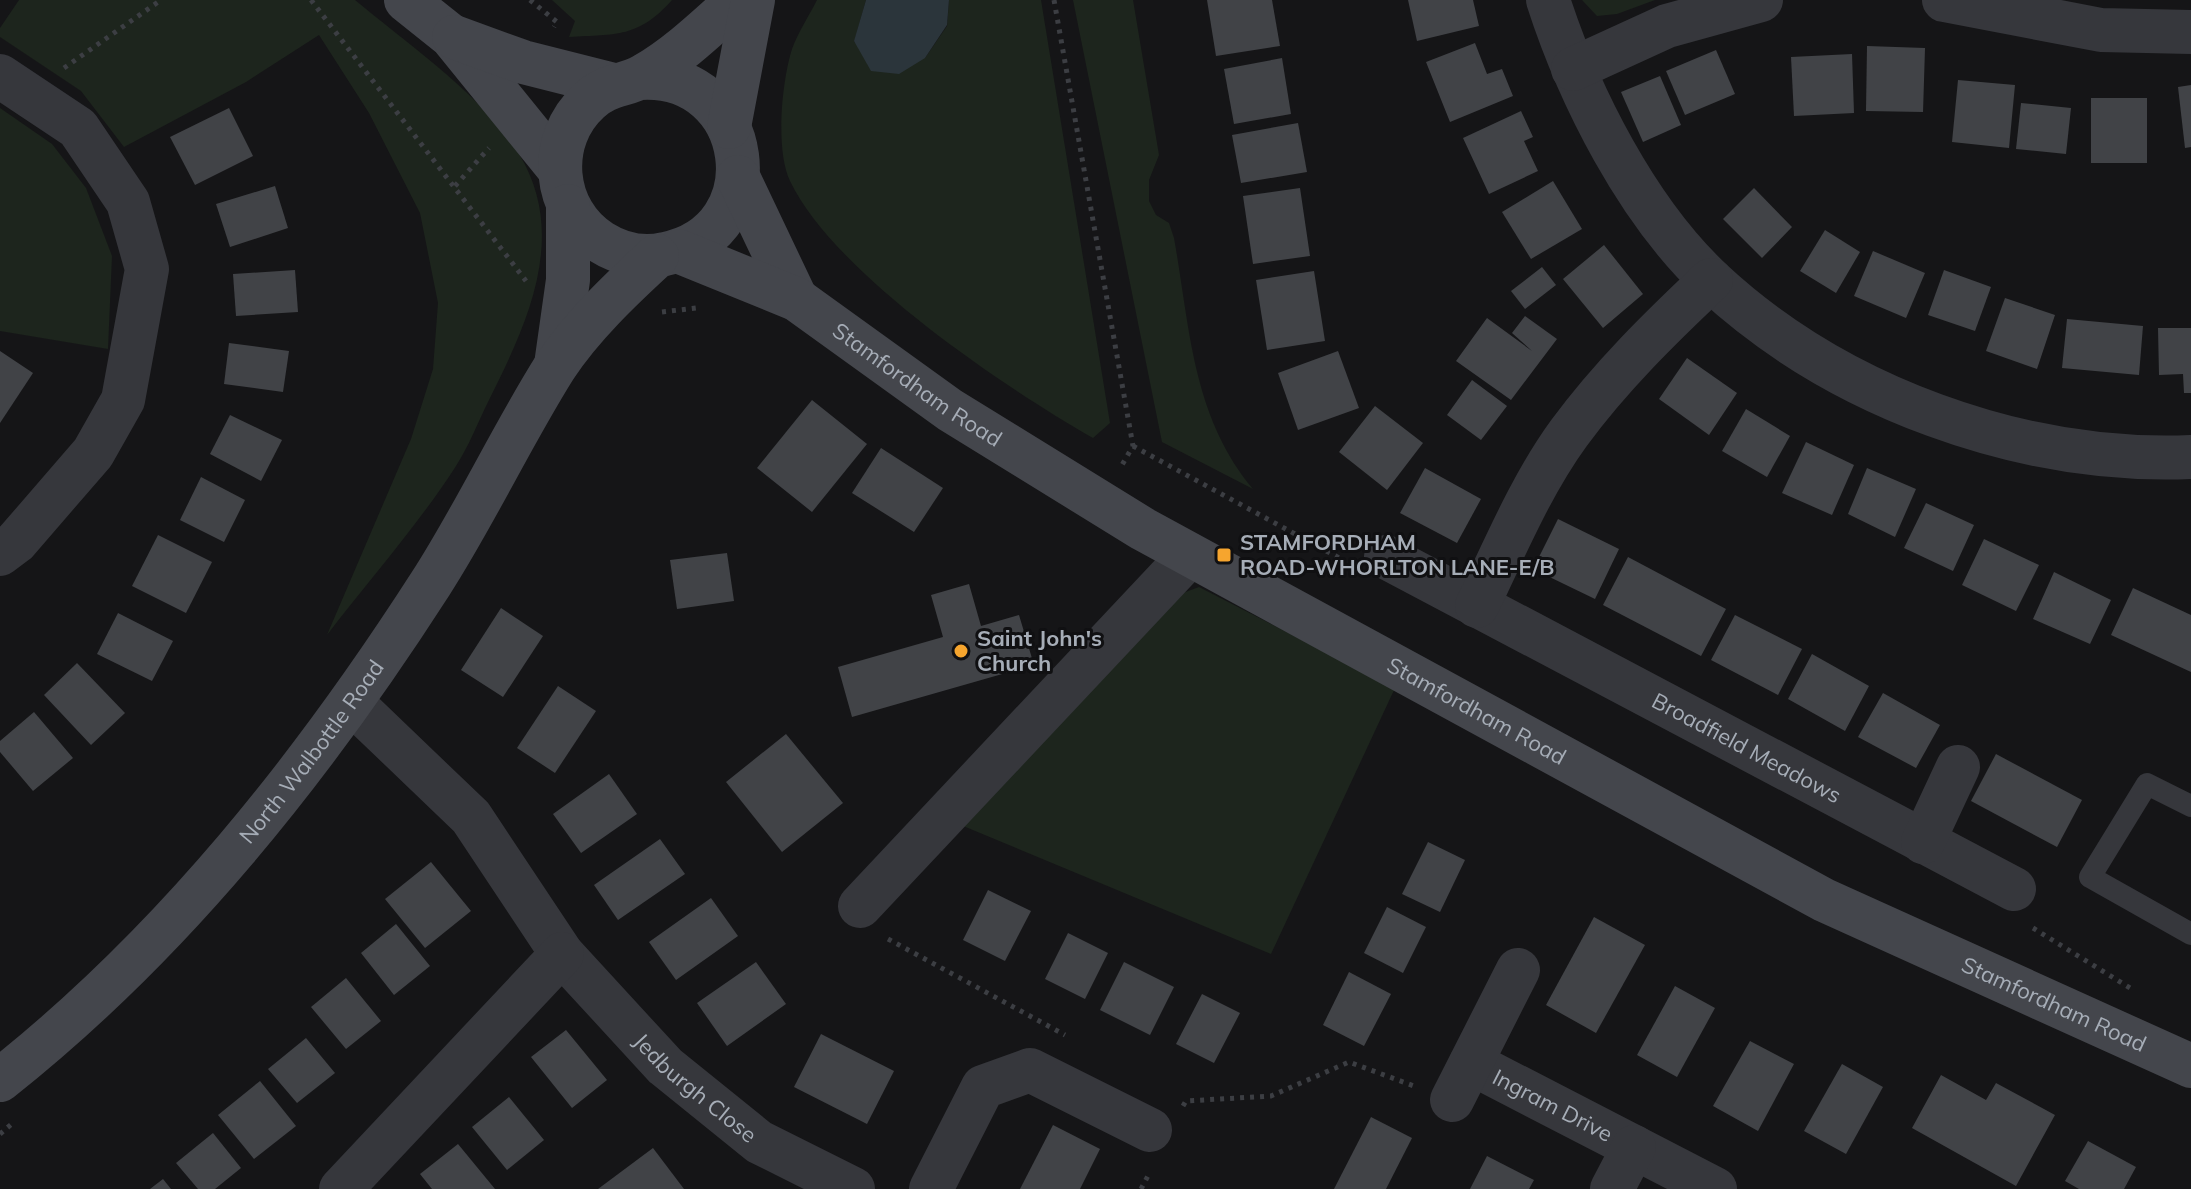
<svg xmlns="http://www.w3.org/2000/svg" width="2191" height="1189" viewBox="0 0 2191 1189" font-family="Mulish,sans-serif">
<rect width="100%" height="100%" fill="#151517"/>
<g fill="#1d251d">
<path d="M19 0H355C405 42 486 98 519 154 569 236 527 324 489 400 478 422 469 446 456 466 418 525 370 579 327 635L411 439 433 369 438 303 420 213 369 113 319 35 246 82 124 147 81 91 0 37V28Z"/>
<path d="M552 0H672C638 38 617 34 569 37L575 21Z"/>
<path d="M817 0H866L854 42 925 58 947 26 949 0H1041L1110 423 1093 438C1004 387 834 273 790 181 775 149 782 81 792 49 798 32 809 16 817 0Z"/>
<path d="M1073 0H1133L1159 155 1149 180V201L1156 215 1169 223 1174 238C1190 327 1192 416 1253 489L1162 442Z"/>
<polygon points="1582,0 1655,0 1617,14 1597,16"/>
<polygon points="0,108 52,144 86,188 112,256 108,349 0,331"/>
<polygon points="1199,587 1395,688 1271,954 956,823 1164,600"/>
</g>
<polygon fill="#2b353b" points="866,0 949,0 947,25 925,58 899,74 871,71 854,41"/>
<g fill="#414347">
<polygon points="1207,0 1272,0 1280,46 1216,56"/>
<polygon points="1408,0 1473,0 1479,26 1417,41"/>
<polygon points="1475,43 1487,74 1502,69 1513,96 1450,122 1426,62"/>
<polygon points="1867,46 1925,48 1923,112 1866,111"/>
<polygon points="1716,50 1735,94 1685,115 1666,71"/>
<polygon points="1852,54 1854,113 1794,116 1791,57"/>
<polygon points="1282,58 1291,114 1234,124 1224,69"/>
<polygon points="1660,76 1681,125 1643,142 1621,92"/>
<polygon points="1958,80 2015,85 2009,148 1952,142"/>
<polygon points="2191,85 2191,147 2185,148 2178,87"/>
<rect x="2091" y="98" width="56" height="65"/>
<polygon points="2021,103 2071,108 2066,154 2016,149"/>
<polygon points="229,108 253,156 195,185 170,137"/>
<polygon points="1521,111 1533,137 1524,141 1538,171 1489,194 1463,138"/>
<polygon points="1298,123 1307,172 1241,183 1232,135"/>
<polygon points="1553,181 1582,229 1531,259 1502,212"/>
<polygon points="275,186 288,228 230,247 216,204"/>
<polygon points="1300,188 1310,256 1253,264 1243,196"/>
<polygon points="1754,188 1792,227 1762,258 1723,219"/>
<polygon points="1825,230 1860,252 1836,293 1800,271"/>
<polygon points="1604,245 1643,294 1603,328 1563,279"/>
<polygon points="1873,251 1925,273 1906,318 1854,296"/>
<polygon points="1542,267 1556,285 1525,309 1511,291"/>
<polygon points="295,270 298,312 236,316 233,274"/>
<polygon points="1944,270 1991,287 1975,331 1928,315"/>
<polygon points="1314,271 1325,341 1267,350 1256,280"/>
<polygon points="2005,298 2055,315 2037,369 1986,351"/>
<polygon points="1525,316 1557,339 1511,400 1456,361 1487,318 1532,351 1512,333"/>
<polygon points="2067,319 2143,326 2139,375 2062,368"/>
<polygon points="2158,328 2191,328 2191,393 2184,393 2183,374 2159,375"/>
<polygon points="229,343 289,351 283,392 224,384"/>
<polygon points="0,351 33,373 0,423"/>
<polygon points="1338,351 1359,408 1298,430 1278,373"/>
<polygon points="1687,358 1737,393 1709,435 1659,399"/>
<polygon points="1472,380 1507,406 1481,440 1447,415"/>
<polygon points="812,400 867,444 812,512 757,468"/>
<polygon points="1375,406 1423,443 1387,490 1339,452"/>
<polygon points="1746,409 1790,436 1767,477 1722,451"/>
<polygon points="230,415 282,440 261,481 210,454"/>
<polygon points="1806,442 1854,465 1832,515 1782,493"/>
<polygon points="881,448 943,488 914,532 852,493"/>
<polygon points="1425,468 1481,499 1457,543 1400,513"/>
<polygon points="1867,468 1916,489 1895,537 1848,514"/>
<polygon points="201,477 245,500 224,542 180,520"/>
<polygon points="1926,503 1974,525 1953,571 1904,548"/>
<polygon points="1558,519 1619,549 1595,599 1533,569"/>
<polygon points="158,535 212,562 186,613 132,586"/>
<polygon points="1984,539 2039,565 2016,611 1962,585"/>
<polygon points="727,553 734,601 677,609 670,560"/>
<polygon points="1628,557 1726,609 1701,656 1603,605"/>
<polygon points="2054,572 2111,600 2090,644 2033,619"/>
<polygon points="969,584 981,626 1019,615 1034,665 852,717 838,667 943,637 931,595"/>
<polygon points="2133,588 2191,615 2191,672 2111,635"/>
<polygon points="501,608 543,636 503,697 461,670"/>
<polygon points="118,613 173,641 152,681 97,654"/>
<polygon points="1735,615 1802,649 1778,695 1711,660"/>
<polygon points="1812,654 1869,686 1845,731 1788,699"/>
<polygon points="77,663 125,713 91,745 44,695"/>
<polygon points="558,686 596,711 555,773 517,748"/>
<polygon points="1883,693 1940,725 1916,768 1858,737"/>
<polygon points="34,712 73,758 33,791 0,752 0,741"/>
<polygon points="786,734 843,803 782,852 726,782"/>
<polygon points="1996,754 2082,800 2057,847 1971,801"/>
<polygon points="609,774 637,814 581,853 553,814"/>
<polygon points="660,839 685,874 618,920 594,885"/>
<polygon points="1428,842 1465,860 1440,912 1402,894"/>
<polygon points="431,862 471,911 425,948 385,899"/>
<polygon points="988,890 1031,911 1005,961 963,940"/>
<polygon points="711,898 738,936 676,980 649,942"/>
<polygon points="1387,907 1426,927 1403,973 1364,953"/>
<polygon points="1594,917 1645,945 1596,1033 1546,1005"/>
<polygon points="396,924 430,966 394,995 361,953"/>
<polygon points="1068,933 1108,953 1085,999 1045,979"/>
<polygon points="756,962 786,1004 727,1046 697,1003"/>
<polygon points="1124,962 1174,987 1150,1035 1100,1010"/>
<polygon points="1349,972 1391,994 1364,1046 1323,1025"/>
<polygon points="346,978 381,1021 346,1049 311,1007"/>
<polygon points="1675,986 1715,1008 1677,1077 1637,1055"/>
<polygon points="1202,994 1240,1013 1214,1063 1176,1044"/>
<polygon points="566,1030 607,1080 572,1108 531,1057"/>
<polygon points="821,1034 894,1071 867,1124 794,1087"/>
<polygon points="306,1038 335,1073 297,1103 268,1069"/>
<polygon points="1750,1041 1794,1064 1758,1131 1713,1106"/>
<polygon points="1842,1064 1883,1087 1846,1154 1804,1131"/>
<polygon points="1941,1075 1986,1100 1996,1083 2055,1115 2016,1186 1912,1128"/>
<polygon points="260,1081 296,1126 254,1159 218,1115"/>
<polygon points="509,1097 544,1140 507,1170 472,1127"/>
<polygon points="1371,1117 1412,1138 1386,1189 1334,1189"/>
<polygon points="1053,1125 1100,1149 1080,1189 1020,1189"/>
<polygon points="213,1133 241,1168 215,1189 198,1189 176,1163"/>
<polygon points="2088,1141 2136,1167 2124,1189 2079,1189 2065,1181"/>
<polygon points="458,1144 495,1189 432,1189 420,1174"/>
<polygon points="653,1148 684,1189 598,1189"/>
<polygon points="1487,1156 1534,1180 1529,1189 1470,1189"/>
<polygon points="163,1179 171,1189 150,1189"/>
</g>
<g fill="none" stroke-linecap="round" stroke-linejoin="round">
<g stroke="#3c3e43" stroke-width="5" stroke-dasharray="4 6" stroke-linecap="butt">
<polyline points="311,0 526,281"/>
<polyline points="530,0 557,22 554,27"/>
<polyline points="1054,0 1133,446 1122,465"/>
<polyline points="64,68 161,0"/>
<polyline points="455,186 489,148"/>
<polyline points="662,312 696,308"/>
<polyline points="1133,446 1343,560"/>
<polyline points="2033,928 2130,988"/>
<polyline points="888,939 1065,1035"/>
<polyline points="1183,1106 1186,1101 1271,1096 1349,1062 1414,1086"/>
<polyline points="0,1134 14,1122"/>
<polyline points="1141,1189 1150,1172"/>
</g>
<polyline stroke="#36373c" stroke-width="22" points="2191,806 2147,784 2090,877 2191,934"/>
<g stroke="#36373c" stroke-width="44">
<path d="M1548 0C1579 96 1637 211 1712 281 1837 397 2021 464 2191 457"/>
<polyline points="1944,0 2101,30 2191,32"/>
<polyline points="1573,69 1667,26 1761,0"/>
<polyline points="0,76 78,128 128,202 147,269 123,400 93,453 16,542 0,554"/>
<path id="s1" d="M1386 557 2014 889"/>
<path d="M1477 606C1505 548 1531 485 1569 433 1611 376 1660 328 1711 280"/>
<path id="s2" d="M351 702 471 817 562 954 665 1066 759 1142 853 1189"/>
<polyline points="1923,842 1958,767"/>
<polyline points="860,906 1190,555"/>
<path id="s3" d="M1471 1063 1715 1189"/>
<polyline points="1452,1100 1518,970"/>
<polyline points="341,1189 562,954"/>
<polyline points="931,1189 983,1087 1030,1070 1150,1130"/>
<polyline points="1612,1189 1634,1147"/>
</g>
<g stroke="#44464c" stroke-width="44">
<polyline points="406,0 451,36 559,169"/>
<polyline points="454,37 523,62 614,85"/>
<path d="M641 78C754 72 776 232 665 254 643 259 620 254 601 242 552 211 546 140 589 101 607 84 625 86 643 76 677 57 709 26 738 0"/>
<polyline points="729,127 753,0"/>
<polyline points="738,177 796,299"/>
<path id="s4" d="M678 251 796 299 950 410 1143 529 1824 900 2191 1066"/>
<polyline points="556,365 568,280 568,206"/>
<path id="s5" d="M0 1080C173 943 312 768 431 583 476 513 511 437 555 367 582 326 621 289 657 256"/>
</g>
</g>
<g fill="#f6a52e" stroke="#101012" stroke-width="3">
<rect x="1216" y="547" width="16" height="16" rx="4"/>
<circle cx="961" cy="651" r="8"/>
</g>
<g text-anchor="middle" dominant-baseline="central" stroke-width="6" stroke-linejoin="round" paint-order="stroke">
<g font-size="22" fill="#a6adb7" stroke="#101012">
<text stroke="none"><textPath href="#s4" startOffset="276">Stamfordham Road</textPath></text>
<text stroke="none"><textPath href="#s4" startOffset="924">Stamfordham Road</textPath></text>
<text stroke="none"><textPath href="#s1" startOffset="408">Broadfield Meadows</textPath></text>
<text stroke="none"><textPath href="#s5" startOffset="454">North Walbottle Road</textPath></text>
<text stroke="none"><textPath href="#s4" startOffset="1572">Stamfordham Road</textPath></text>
<text stroke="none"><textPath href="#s2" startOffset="520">Jedburgh Close</textPath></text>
<text stroke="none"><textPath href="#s3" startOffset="92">Ingram Drive</textPath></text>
</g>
<g font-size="22" font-weight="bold" fill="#a6adb7" stroke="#101012" text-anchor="start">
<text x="1240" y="542">STAMFORDHAM<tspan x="1240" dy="25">ROAD-WHORLTON LANE-E/B</tspan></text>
<text x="977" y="638">Saint John's<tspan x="977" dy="25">Church</tspan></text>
</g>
</g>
</svg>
